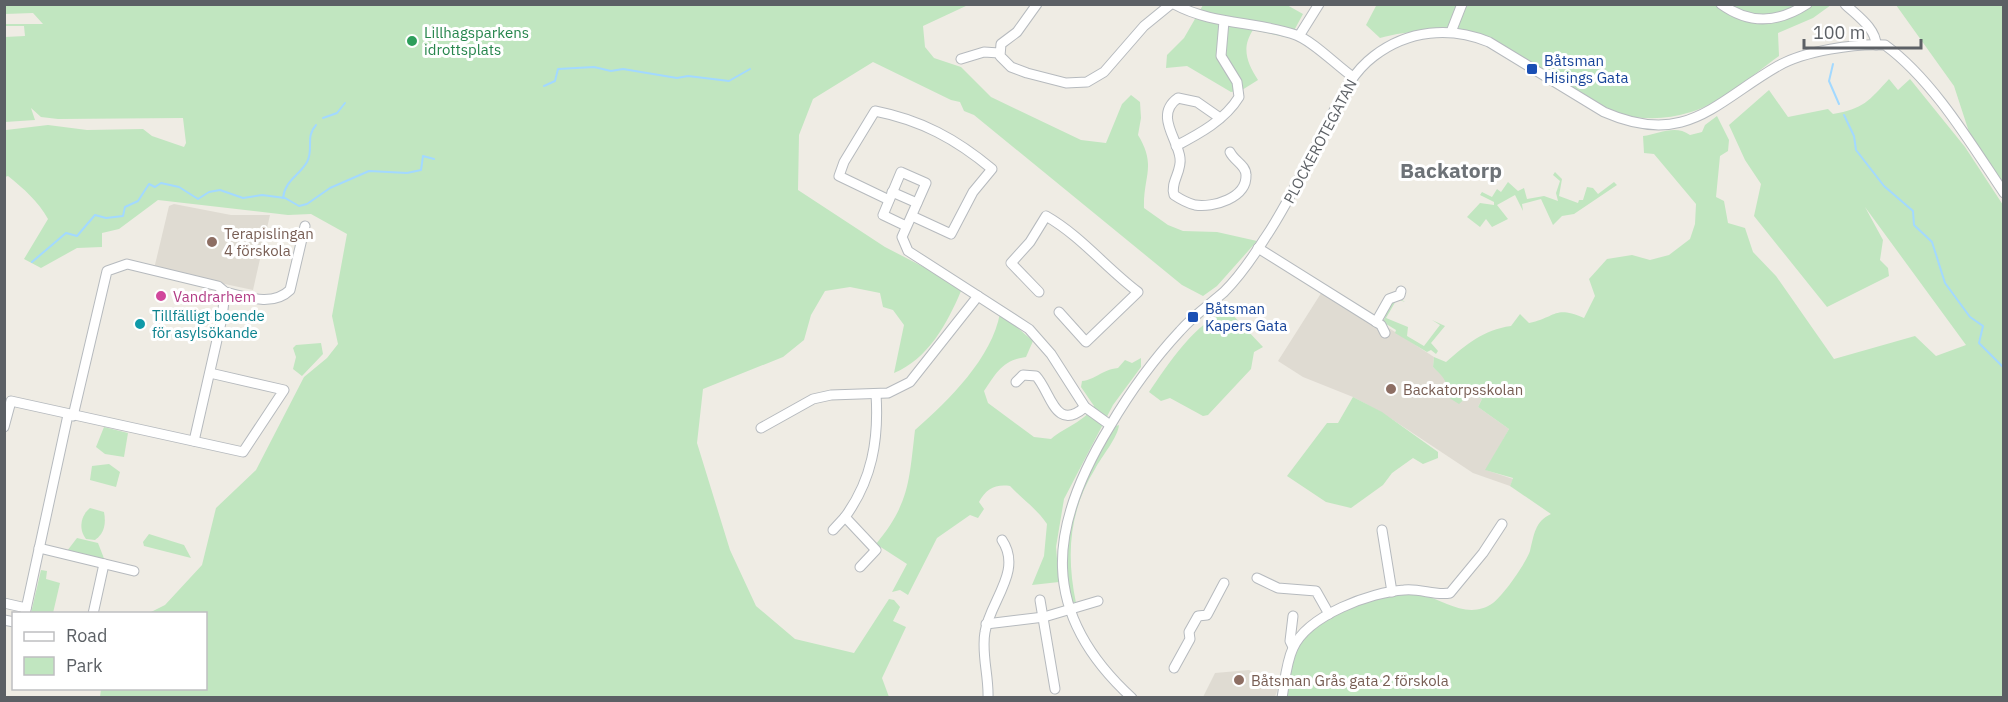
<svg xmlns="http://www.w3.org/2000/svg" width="2008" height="702" viewBox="0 0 2008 702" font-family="'IBM Plex Sans',sans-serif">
<rect width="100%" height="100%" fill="#efece4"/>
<g fill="#dfdbd2">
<polygon points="174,204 231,215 270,215 253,290 154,269 169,206"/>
<polygon points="1325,287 1434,357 1433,367 1444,377 1448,386 1482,399 1478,407 1509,429 1486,470 1513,479 1510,486 1473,473 1381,412 1353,397 1303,377 1278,361"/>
<polygon points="1249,670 1278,688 1275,697 1203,697 1215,673"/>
</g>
<g fill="#c1e6c0">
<path d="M1377 4 1831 5 1813 18 1778 33 1779 56C1751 76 1724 102 1691 112 1571 150 1517 0 1380 38L1366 25Z"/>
<path d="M5 5H968L923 26 925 47 934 58 961 67 991 97 1081 140 1106 143 1122 104 1131 95 1140 102 1141 118 1138 135C1157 166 1143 176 1144 208L1168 225 1183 231 1217 232 1257 241 1217 286 1203 296 1182 285 974 115 964 111 960 102 951 100 873 62 813 99 799 135 798 190 885 247 943 277 961 291C947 324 928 359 894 373L904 325 893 310 883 307 880 293 850 287 825 291 811 315 804 340 783 357 703 389 697 443 730 550 756 606 795 639 854 653 889 599 894 600 900 607 893 621 906 627 882 678 889 697H100L101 689 206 688V614L149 613 165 605 202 565 216 508 256 470 304 377 327 358 338 344 332 316 347 234 311 214 288 215 158 200 119 229 102 233V247L77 248 41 268 24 259 48 219C38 201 24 189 8 176L5 177 6 130 48 125 87 130 143 129 152 136 184 147 186 143 183 118 58 119 41 117 31 108 35 120 5 122V37L25 36 24 26H5V24H43L33 13 5 14Z"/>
<path d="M1203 5H1287L1303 14 1290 38 1253 30C1241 48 1247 63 1258 80L1242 90 1231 92 1187 66 1166 68 1167 55 1184 38Z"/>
<polygon points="1896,5 2003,5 2003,183 1969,132 1954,86"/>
<path d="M1889 79 1898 90 1910 79 1965 147 2003 205V697L1286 698C1289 682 1289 662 1297 648 1314 618 1389 586 1423 595 1445 601 1469 620 1493 603 1503 596 1526 563 1530 551 1534 535 1535 521 1551 514L1510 486 1513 478 1485 470 1509 429 1478 407 1482 399 1471 393 1459 404 1446 396C1449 381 1443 377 1433 367L1434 357 1446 362C1467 344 1483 330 1511 326L1520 314 1529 323C1557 317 1554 305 1584 318L1595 296 1589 279 1607 259 1632 255 1650 260 1669 255 1690 239 1695 224 1696 204 1654 154 1644 153 1643 136C1659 134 1675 124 1690 135L1702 132 1705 125 1717 116 1729 140 1728 151 1720 156 1716 197 1724 201 1728 223 1745 228 1753 252 1776 276 1834 359 1915 336 1936 356 1966 345 1865 207 1883 240 1880 260 1888 268 1889 276 1827 307 1754 216 1761 184 1745 160 1729 125 1769 90 1788 117 1828 109 1833 114C1863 109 1869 101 1889 79Z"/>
<polygon points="1555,172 1562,179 1559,196 1578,203 1579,200 1583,200 1587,187 1593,188 1598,194 1614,182 1617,185 1574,214 1562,216 1553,225 1541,199 1522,204 1523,211 1515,195 1497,205 1508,219 1492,227 1486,219 1480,227 1467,217 1480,203 1494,205 1494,202 1480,195 1482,192 1492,197 1497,189 1501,192 1508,182 1518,191 1524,188 1527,199 1544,196 1558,201 1556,193 1560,181 1553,175"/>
<polygon points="1399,298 1405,302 1397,299 1386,318 1408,327 1407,336 1424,346 1440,325 1432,320 1445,326 1431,343 1438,351 1436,354 1431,350 1427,352 1395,333 1396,330 1383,322 1392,300"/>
<path d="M1229 311 1263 347 1254 352 1251 369 1208 415 1203 416 1170 398 1161 401 1149 392C1167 366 1197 319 1229 311Z"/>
<path d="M1000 313 1033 341 1026 357C1003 360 997 372 984 391L988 403 1034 437 1051 439C1065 427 1084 422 1094 406L1081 387 1082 381C1095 380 1101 370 1118 368L1125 360 1132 363 1141 358V367L1113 405 1064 499 1056 547 1059 582 1032 585 1044 556 1047 524C1037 509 1022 499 1010 486 995 484 986 489 979 502L984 509 978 518 970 515 937 538 908 595 900 590 892 592 907 564 876 544C910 503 909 480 915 430 949 400 992 358 1000 313Z"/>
<polygon points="321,343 323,354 302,376 293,369 296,357 293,348 296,345"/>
<polygon points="1353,397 1382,412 1438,452 1438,458 1423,464 1413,458 1392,473 1383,485 1351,508 1326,502 1287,476 1327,423 1338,423"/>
<path d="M1119 425C1118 437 1102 456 1095 469 1069 511 1066 555 1076 603L1073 602C1050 548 1084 470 1116 426Z"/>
<polygon points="104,427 128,433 124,457 105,454 96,447"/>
<polygon points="109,464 120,472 116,487 90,480 92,466"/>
<path d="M90 508 104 512C106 523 105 533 95 540L86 539C78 529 81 515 90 508Z"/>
<polygon points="149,534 184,545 191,558 144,546 143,542"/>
<polygon points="77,538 98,543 105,561 67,551"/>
<polygon points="41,570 47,571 46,579 60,583 53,613 31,613"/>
</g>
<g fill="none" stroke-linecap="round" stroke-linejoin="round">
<g stroke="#a3d9ff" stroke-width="2">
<polyline points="1833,64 1829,81 1839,104"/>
<polyline points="544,86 555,81 558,69 594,67 611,71 623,69 677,78 688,76 729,81 750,69"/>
<polyline points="1844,115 1854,136 1856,150 1884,186 1913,211 1914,225 1932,242 1945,283 1970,317 1983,326 1979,343 2004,368"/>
<polyline points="323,118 337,113 345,103"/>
<path d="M283 198C285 180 299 176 307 162 314 149 305 137 316 125"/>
<polyline points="32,262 66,233 77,236 95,215 106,218 123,216 125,207 138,201 149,184 155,187 161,183 179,187 198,199 209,192 220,190 243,198 262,195 285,198 299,206 307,204 330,188 369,171 407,173 421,170 423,156 434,159"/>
</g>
<g stroke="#b6babe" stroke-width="11">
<g id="minor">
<polyline points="1037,4 1017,32 1001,44 1000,56 1011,67 1027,73 1066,83 1087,82 1104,72 1144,26 1171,4"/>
<path d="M1174 4C1212 25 1256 21 1296 35 1313 41 1337 66 1353 77"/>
<path d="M1721 4C1750 25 1778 23 1807 4"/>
<path d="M1845 4C1856 15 1876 28 1876 45"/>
<polyline points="1451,32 1462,4"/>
<polyline points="1299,36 1319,4"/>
<polyline points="961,59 984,52 999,53"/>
<path d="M1220 118 1197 102 1178 98C1154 115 1178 139 1180 158 1182 172 1170 182 1174 195 1180 199 1187 203 1195 205 1213 208 1247 198 1246 175 1246 165 1234 161 1230 152"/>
<path d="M1176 146C1199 134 1225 120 1239 97L1237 82 1221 56 1224 21"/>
<polyline points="892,192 917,203"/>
<path d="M889 200 839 176 844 162 875 111C921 120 956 139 992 169L973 192 951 234 912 216"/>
<polyline points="906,226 883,215 901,172 926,183 902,237 908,251 1029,329 1051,354 1085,407 1110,425"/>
<polyline points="1258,248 1381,325 1385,333"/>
<path d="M225 292C246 297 273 307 290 290L305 226"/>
<path d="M1039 292 1011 263 1030 242 1046 216C1081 236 1106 268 1138 292L1086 342 1059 312"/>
<polyline points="1376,322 1389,299 1400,295 1401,291"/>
<path d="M1016 382 1023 375 1036 376C1051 392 1055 433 1085 407"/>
<polyline points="73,416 107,271 127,264 218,286 225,292 222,318 194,441"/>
<polyline points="4,427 11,401 243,452 284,390 210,373"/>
<polyline points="761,428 813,399 831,395 888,393 910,382 978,296"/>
<polyline points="833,530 845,517"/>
<polyline points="1382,530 1392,592"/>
<polyline points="39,548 134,571"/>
<path d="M860 567 876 550 845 517C872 480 879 440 876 394"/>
<polyline points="1257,578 1278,588 1316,591 1329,614"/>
<polyline points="1040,600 1055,689"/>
<polyline points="4,603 26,608"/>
<polyline points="25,614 68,415"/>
<polyline points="93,614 104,564"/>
<polyline points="4,620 14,622"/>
<polyline points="986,624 1044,617 1098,601"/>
<polyline points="1293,647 1290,641 1293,616"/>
<polyline points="1174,668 1190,639 1189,632 1198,616 1207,615 1224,583"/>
<path d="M988 698C989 676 981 653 985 632 990 601 1023 571 1002 540"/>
<path d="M1132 698C1038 612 1048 527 1110 426 1130 392 1153 360 1180 331 1193 316 1209 305 1224 292 1240 276 1253 257 1265 238 1289 203 1306 164 1326 127 1339 101 1350 74 1374 56 1408 30 1450 26 1489 42L1604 112C1686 148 1715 102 1778 66 1804 51 1856 43 1885 45 1933 80 1971 144 2004 193"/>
<path d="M1282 698C1285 681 1286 663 1293 648 1308 615 1371 592 1404 590 1420 588 1435 596 1450 593L1483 553 1502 524"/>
</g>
</g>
<use href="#minor" stroke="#fff" stroke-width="9"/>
</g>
<circle fill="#2e9e5b" stroke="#fff" stroke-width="2" cx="412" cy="41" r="6"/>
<g fill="#1a4fb4" stroke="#fff" stroke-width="2">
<rect x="1526" y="63" width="12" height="12" rx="3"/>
<rect x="1187" y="311" width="12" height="12" rx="3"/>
</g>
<g fill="#8d6e63" stroke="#fff" stroke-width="2">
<circle cx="212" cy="242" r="6"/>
<circle cx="1391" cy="389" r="6"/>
<circle cx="1239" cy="680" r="6"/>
</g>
<circle fill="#d1479c" stroke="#fff" stroke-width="2" cx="161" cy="296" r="6"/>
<circle fill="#0f9aa8" stroke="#fff" stroke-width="2" cx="140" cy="324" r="6"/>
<g text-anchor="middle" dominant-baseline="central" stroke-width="6" stroke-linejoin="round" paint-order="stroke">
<g font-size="15" fill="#27864d" stroke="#fff" text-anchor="start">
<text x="424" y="32">Lillhagsparkens<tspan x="424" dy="17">idrottsplats</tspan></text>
</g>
<g font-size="15" fill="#164399" stroke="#fff" text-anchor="start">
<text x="1544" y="60">Båtsman<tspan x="1544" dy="17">Hisings Gata</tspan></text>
<text x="1205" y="308">Båtsman<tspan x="1205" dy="17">Kapers Gata</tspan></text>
</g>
<g font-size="15" fill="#5c6065" stroke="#fff">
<text transform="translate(1320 141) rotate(-62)">PLOCKEROTEGATAN</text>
</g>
<g font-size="15" fill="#785e54" stroke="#fff" text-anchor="start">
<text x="224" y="233">Terapislingan<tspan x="224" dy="17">4 förskola</tspan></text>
<text x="1403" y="389">Backatorpsskolan</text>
<text x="1251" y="680">Båtsman Grås gata 2 förskola</text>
</g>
<g font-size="15" fill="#b23c85" stroke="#fff" text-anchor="start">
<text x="173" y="296">Vandrarhem</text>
</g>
<g font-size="15" fill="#0d838f" stroke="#fff" text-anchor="start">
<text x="152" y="315">Tillfälligt boende<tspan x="152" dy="17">för asylsökande</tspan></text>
</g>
<g font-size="21" font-weight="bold" fill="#6d7277" stroke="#fff">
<text x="1451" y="170">Backatorp</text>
</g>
</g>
<rect width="2008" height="702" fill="none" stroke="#5c6065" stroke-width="12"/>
<rect x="12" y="612" width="195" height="78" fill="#ffffff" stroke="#bebfc1" stroke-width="1.5"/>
<rect x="24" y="632" width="30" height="9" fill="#ffffff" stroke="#bebfc1" stroke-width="1.5"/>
<text x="66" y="642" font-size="18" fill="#5c6065">Road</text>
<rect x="24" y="657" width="30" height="18" fill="#c1e6c0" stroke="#bebfc1" stroke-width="1.5"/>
<text x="66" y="672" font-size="18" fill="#5c6065">Park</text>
<path d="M1804 39v9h117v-9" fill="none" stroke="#5c6065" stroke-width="3"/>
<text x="1813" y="39" font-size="18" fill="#5c6065" stroke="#ffffff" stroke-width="4.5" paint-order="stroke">100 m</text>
</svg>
